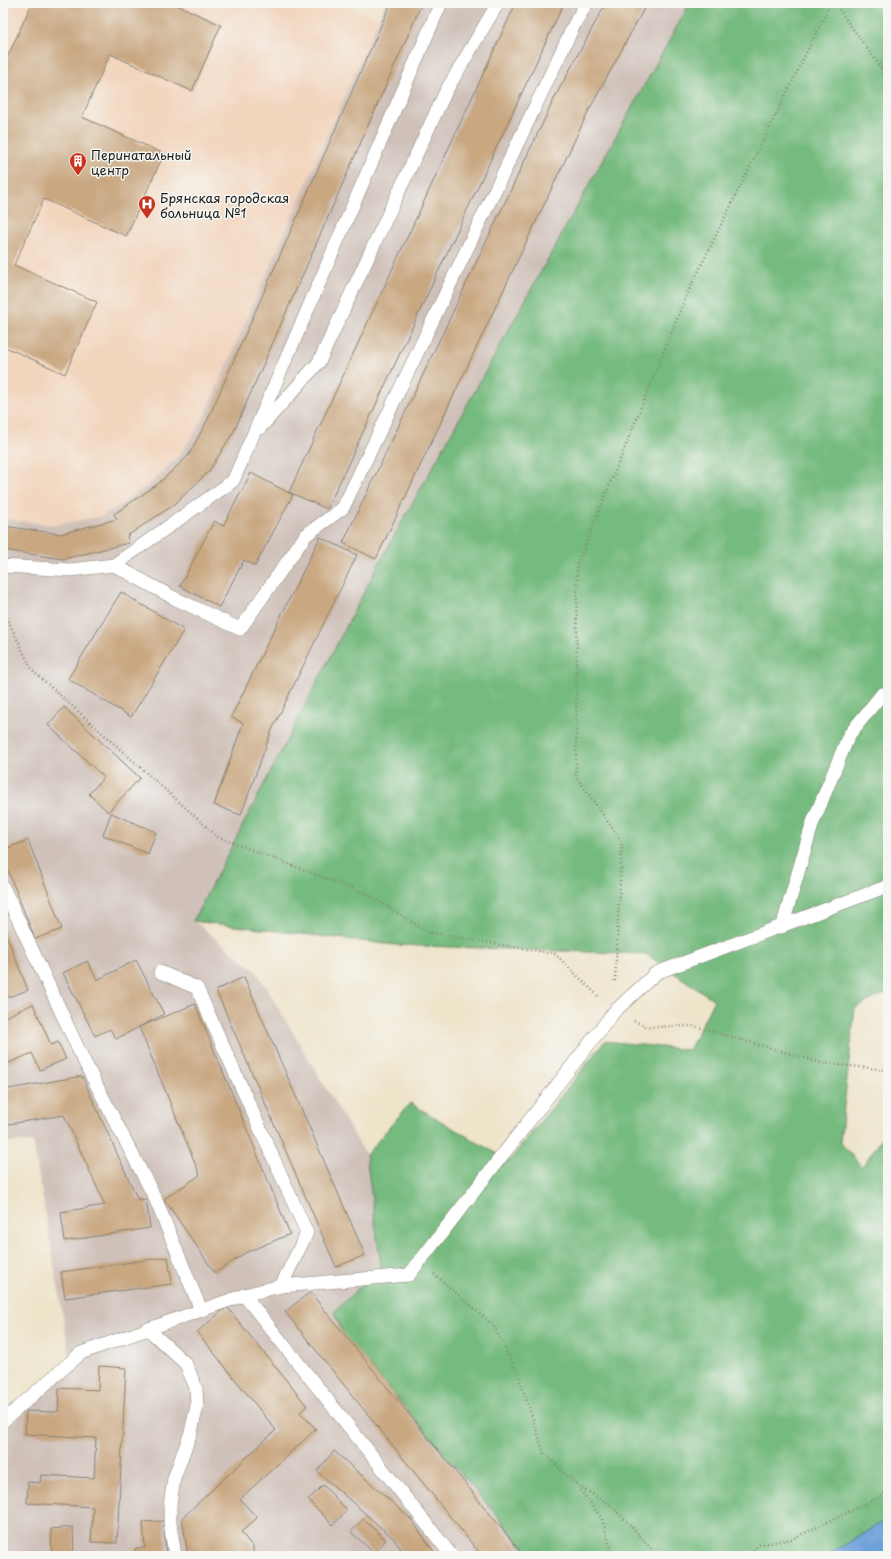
<svg xmlns="http://www.w3.org/2000/svg" width="891" height="1559" viewBox="0 0 891 1559" font-family="'Playpen Sans',sans-serif">
<rect width="100%" height="100%" fill="#f6f6f2"/>
<filter id="ink" filterUnits="userSpaceOnUse"><feTurbulence type="fractalNoise" baseFrequency=".025" numOctaves="2"/><feDisplacementMap in="SourceGraphic" scale="8" xChannelSelector="R" yChannelSelector="G"/><feConvolveMatrix kernelMatrix="1 2 1 2 8 2 1 2 1" color-interpolation-filters="sRGB"/></filter>
<filter id="wash" filterUnits="userSpaceOnUse"><feTurbulence type="fractalNoise" baseFrequency=".012" numOctaves="4" result="noise"/><feDisplacementMap in="SourceGraphic" scale="16" xChannelSelector="R" yChannelSelector="G"/><feGaussianBlur stdDeviation="0.9" result="paint"/><feColorMatrix in="noise" values="0 0 0 0 0 0 0 0 0 0 0 0 0 0 0 0 0 1.4 0 .05"/><feComposite in="paint" operator="in"/></filter>
<g filter="url(#wash)">
<rect width="100%" height="100%" fill="#eee4ca"/>
<polygon fill="#f2d5bd" points="3,3 338,3 379,19 203,419 182,452 153,481 103,516 54,525 3,519"/>
<polygon fill="#cfc1ba" points="386,3 690,3 376,569 194,921 256,971 366,1155 381,1266 334,1312 343,1334 531,1556 3,1556 3,1430 72,1368 33,1142 3,1142 3,519 54,525 103,516 153,481 182,452 203,419"/>
<polygon fill="#75ba7e" stroke="#486b4d" points="690,3 888,3 888,992 855,1008 840,1142 862,1167 888,1129 888,1519 826,1556 531,1556 343,1334 334,1312 381,1266 366,1155 410,1103 509,1161 605,1041 689,1050 714,1000 646,954 395,945 193,921 376,569"/>
<polygon fill="#6ea0d9" stroke="#455e7a" points="888,1519 888,1556 826,1556"/>
<g id="blocks">
<g fill="#c9a781">
<polygon points="32,3 173,3 221,25 192,91 110,54 82,117 164,154 126,236 44,199 14,265 97,302 65,374 3,346 3,67"/>
<polygon points="391,3 422,3 234,431 209,471 175,504 127,536 129,543 63,559 3,550 3,526 60,534 117,519 114,514 159,483 188,456 208,419"/>
<polygon points="516,3 564,3 327,509 289,492"/>
<polygon points="606,3 647,3 588,112 376,559 343,543 555,97"/>
<polygon points="251,473 293,495 255,566 244,560 219,607 180,586 214,521 223,526"/>
<polygon points="320,537 357,555 271,732 241,815 214,805 243,723 231,717"/>
<polygon points="121,592 184,630 131,717 68,679"/>
<polygon points="64,707 140,778 108,812 89,794 104,777 48,725"/>
<polygon points="111,813 156,832 148,854 103,835"/>
<polygon points="28,840 62,929 35,939 3,858 3,850"/>
<polygon points="3,927 28,990 3,999"/>
<polygon points="136,960 164,1014 116,1039 110,1029 95,1036 63,973 87,961 97,980"/>
<polygon points="244,977 365,1255 336,1267 216,990"/>
<polygon points="33,1004 51,1045 58,1042 66,1059 40,1070 32,1053 4,1065 3,1018"/>
<polygon points="195,1004 290,1234 245,1253 215,1273 164,1199 200,1175 139,1027"/>
<polygon points="82,1076 138,1200 146,1199 150,1228 65,1241 61,1212 105,1205 64,1115 3,1125 3,1090"/>
<polygon points="168,1257 172,1284 65,1298 61,1272"/>
<polygon points="310,1292 524,1556 482,1556 285,1312"/>
<polygon points="227,1307 307,1406 300,1412 316,1429 240,1499 257,1518 241,1532 253,1547 253,1556 188,1556 182,1518 276,1430 197,1332"/>
<polygon points="99,1366 126,1368 117,1543 91,1542 93,1507 27,1503 28,1482 40,1483 41,1475 94,1478 96,1438 25,1434 26,1411 58,1412 59,1388 98,1390"/>
<polygon points="334,1451 411,1519 437,1556 405,1556 394,1539 317,1471"/>
<polygon points="323,1485 347,1510 333,1525 308,1500"/>
<polygon points="363,1519 386,1540 374,1553 351,1532"/>
<polygon points="164,1521 166,1556 134,1556 136,1548 145,1548 143,1522"/>
<polygon points="73,1527 74,1556 52,1556 51,1529"/>
</g>
</g>
</g>
<g filter="url(#ink)">
<use href="#blocks" fill-opacity="0" stroke="#858073" stroke-width="1"/>
<g fill="none" stroke-linecap="round" stroke-linejoin="round">
<g stroke="#858073" stroke-width="14">
<g id="service">
<polyline points="260,428 319,362 446,91 498,3"/>
<polyline points="114,565 174,598 240,629 306,535 343,508 576,21 587,3"/>
<polyline points="3,566 71,570 114,565 233,481 441,3"/>
<polyline points="3,887 83,1059 155,1198 201,1310"/>
<polyline points="782,927 813,822 849,735 882,694"/>
<polyline points="160,972 197,988 307,1233 281,1286"/>
<polyline points="244,1295 452,1556"/>
<polyline points="148,1329 186,1364 196,1388 197,1406 191,1432 174,1478 170,1505 170,1523 175,1556"/>
<polyline points="3,1421 81,1353 244,1295 281,1286 409,1275 614,1012 656,973 888,886"/>
</g>
</g>
<g stroke="#858073" stroke-width="2.5" stroke-dasharray="1 3" stroke-linecap="butt">
<polyline points="834,3 888,77"/>
<polyline points="3,610 32,670 218,837 367,894 428,932 555,954 599,997"/>
<polyline points="615,981 622,842 576,776 577,565 688,292 831,3"/>
<polyline points="634,1021 647,1027 694,1026 822,1063 888,1070"/>
<polyline points="434,1274 493,1325 518,1374 544,1453 577,1485 609,1504 633,1528 657,1556"/>
<polyline points="578,1487 602,1519 613,1556"/>
<polyline points="748,1556 758,1545 792,1539 882,1496 888,1489"/>
</g>
<use href="#service" stroke="#fff" stroke-width="13"/>
</g>
</g>
<defs>
<g id="building-pin" transform="scale(0.9)"><path d="M0 17L-7.5 6A9.5 9.5 0 1 1 7.5 6Z" fill="#c8321e" stroke="#f6f6f2"/><path d="M-4-6H4V6H1V3H-1V6H-4ZM-2.5-4.3h1.7v1.8h-1.7ZM.8-4.3h1.7v1.8H.8ZM-2.5-1h1.7V.8h-1.7ZM.8-1h1.7V.8H.8Z" fill="#fff"/></g>
<g id="hospital-pin" transform="scale(0.9)"><path d="M0 17L-7.5 6A9.5 9.5 0 1 1 7.5 6Z" fill="#c8321e" stroke="#f6f6f2"/><path d="M-5-5h3v3.5h4V-5h3V5h-3V1.5h-4V5h-3Z" fill="#fff"/></g>
</defs>
<g fill-rule="evenodd">
<use href="#building-pin" x="78" y="161"/>
<use href="#hospital-pin" x="147" y="204"/>
</g>
<g text-anchor="middle" dominant-baseline="central" stroke-width="3" stroke-linejoin="round" paint-order="stroke">
<g font-size="13" fill="#1c1c1c" stroke="#f6f6f2" text-anchor="start">
<text x="91" y="154">Перинатальный<tspan x="91" dy="15">центр</tspan></text>
<text x="160" y="197">Брянская городская<tspan x="160" dy="15">больница №1</tspan></text>
</g>
</g>
<rect width="891" height="1559" fill="none" stroke="#f6f6f2" stroke-width="16"/>
</svg>
